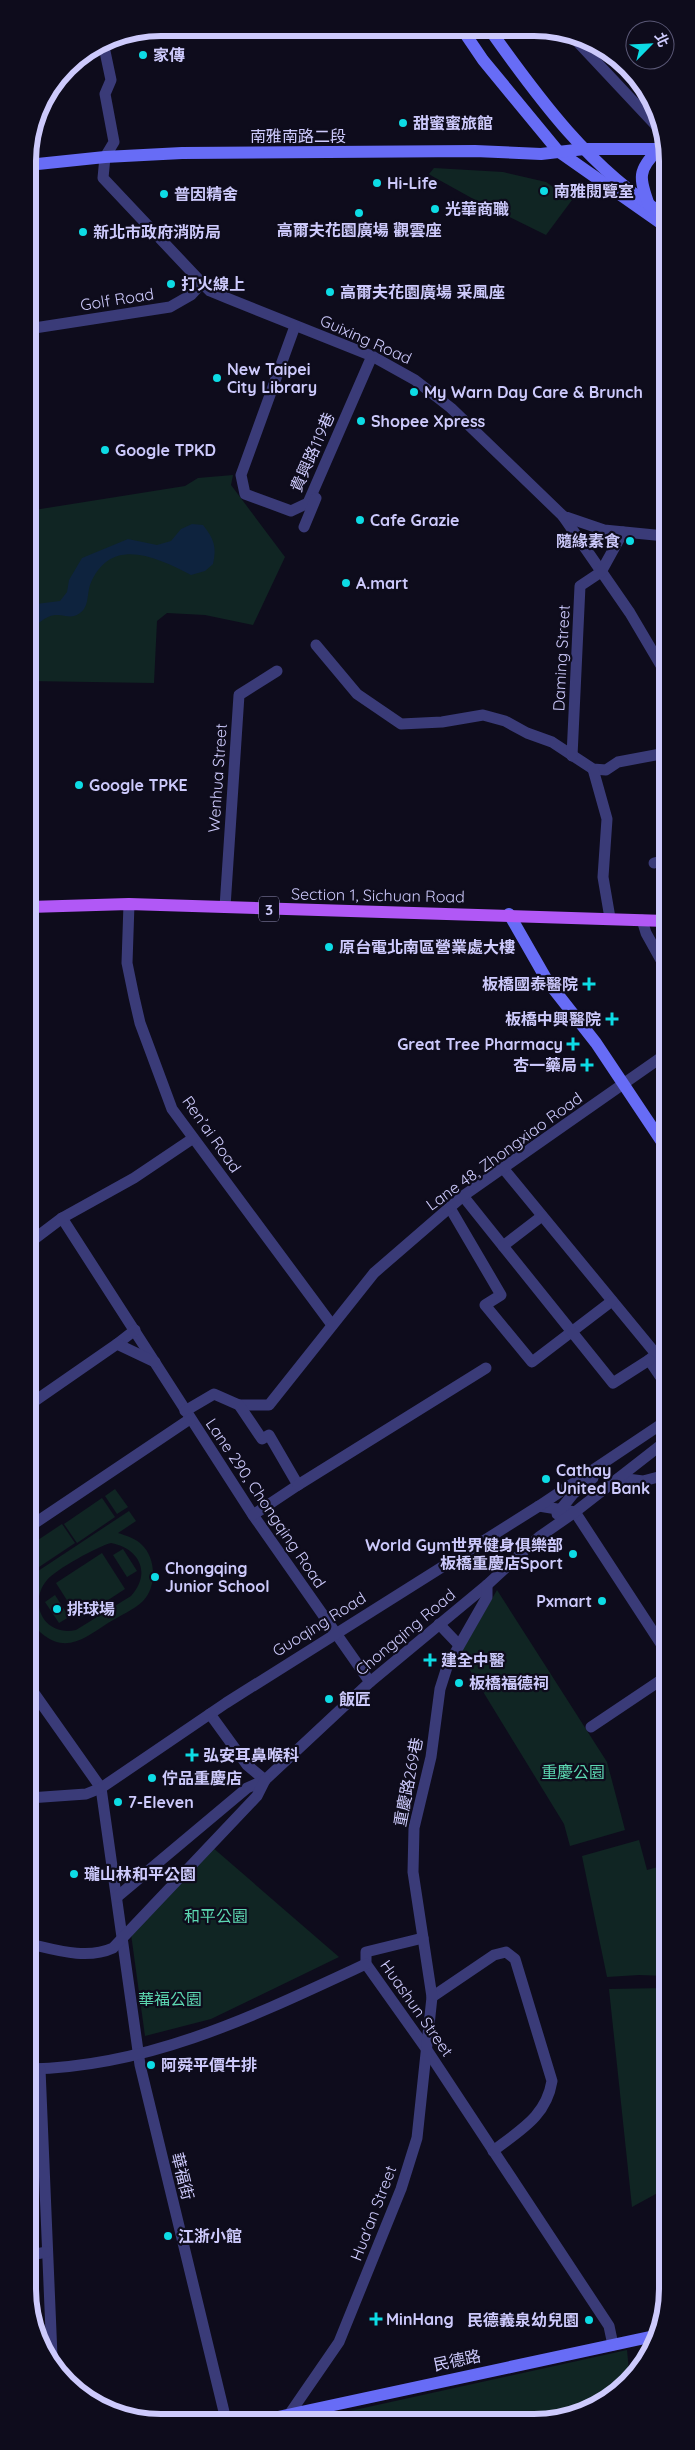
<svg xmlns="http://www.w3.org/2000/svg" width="695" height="2450" viewBox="0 0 695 2450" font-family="Quicksand,'Noto Sans TC',sans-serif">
<rect width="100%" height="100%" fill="#0e0c1c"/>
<g fill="#102523" fill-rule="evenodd">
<polygon points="434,168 503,172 546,182 572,200 546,235 477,201 432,176 429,174"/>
<polygon points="233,475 231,485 285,557 253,625 205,615 167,613 157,621 154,683 28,681 28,511 185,486 198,478"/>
<polygon points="115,1489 128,1507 117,1514 105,1496"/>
<polygon points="102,1498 115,1517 77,1543 64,1524"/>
<path d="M129 1511 136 1521 118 1533C127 1536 135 1538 142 1545 156 1558 157 1587 143 1601 134 1610 119 1616 108 1623 88 1636 68 1653 45 1636 38 1631 32 1624 30 1615 27 1603 29 1589 29 1577ZM111 1543C139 1548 152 1573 131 1596L76 1630C45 1637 27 1604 47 1580 55 1570 98 1546 111 1543Z"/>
<polygon points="62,1524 75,1543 36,1569 29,1558 29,1546"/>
<polygon points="123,1549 137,1571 127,1577 113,1555"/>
<polygon points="102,1553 125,1589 79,1619 56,1583"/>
<polygon points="497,1590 607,1762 625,1830 570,1846 564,1824 460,1654"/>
<polygon points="55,1595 69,1617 59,1623 45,1602"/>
<polygon points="639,1840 647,1870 658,1867 667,1871 667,1877 658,1892 667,1940 667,1976 639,1975 607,1977 582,1856"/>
<polygon points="212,1847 339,1957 211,2019 145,2036 131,1934"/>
<polygon points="667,1988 667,2216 663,2190 632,2207 609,1989"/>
<polygon points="627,2350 630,2381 601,2405 560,2420 309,2420"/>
</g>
<path fill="#0e233e" d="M192 524 203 525C214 539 217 547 213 564L205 571 191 575C156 557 110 535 90 585 87 594 89 607 80 613 70 620 65 614 55 615 44 616 38 626 28 629V605L60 601 67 592 69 580 82 558 128 539 157 545 171 541 181 529Z"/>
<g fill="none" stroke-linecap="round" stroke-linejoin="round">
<g stroke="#3a3b78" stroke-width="11">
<polyline points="573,37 663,133 659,149"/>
<polyline points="103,42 111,80 105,94 114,142 105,157 103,178 202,283 210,291 227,298 372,356 415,380 451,408 563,516 604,530 665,536"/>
<polyline points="295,326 241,475 245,494 291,511 308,503 372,356"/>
<polyline points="28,329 170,307 191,295 202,283"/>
<polyline points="563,516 630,613 666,674"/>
<polyline points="304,527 316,498"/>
<polyline points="316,645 357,694 401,724 442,722 483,715 505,721 527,733 552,742 593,769 606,770 618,762 666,753"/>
<polyline points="572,756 580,586 601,572 623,532"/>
<polyline points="593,769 607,819 603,877 610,918"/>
<polyline points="654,863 666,860"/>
<polyline points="129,904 127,963 134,997 140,1023 172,1109 332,1325"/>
<polyline points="225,907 239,695 277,671"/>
<polyline points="642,920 646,933 666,969"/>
<polyline points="503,1168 656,1354 649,1360 666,1385"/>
<polyline points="463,1196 503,1246"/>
<polyline points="450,1208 501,1295 485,1305 532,1362 612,1301"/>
<polyline points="542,1216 503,1246 613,1383 649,1360"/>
<polyline points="62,1218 253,1515 370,1682"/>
<polyline points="29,1243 62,1218 134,1178 192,1139"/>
<polyline points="117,1344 135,1330"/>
<polyline points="29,1405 117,1344 155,1362"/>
<polyline points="239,1405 269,1405 374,1273 463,1196 666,1054"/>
<polyline points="185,1411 214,1394 239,1405 262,1439 269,1435 298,1485 253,1515"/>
<polyline points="619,1478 643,1481 666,1475"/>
<polyline points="298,1485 486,1368"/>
<polyline points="539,1506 575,1512 667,1653"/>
<polyline points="557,1514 573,1494 593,1478"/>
<polyline points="29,1527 190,1419"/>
<polyline points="439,1624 459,1645"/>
<polyline points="29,1686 101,1788 140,2065 226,2420"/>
<polyline points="210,1714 247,1765 265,1780"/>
<polyline points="591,1727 667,1676"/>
<polyline points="29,1798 86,1794 101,1788 226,1703 539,1506 666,1421"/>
<polyline points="117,1897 247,1788 265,1780 370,1682 487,1585 539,1537 575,1512 666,1441"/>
<polyline points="423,1938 366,1952 366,1964 425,2047 609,2326 613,2345"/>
<path d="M30 1944C56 1950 87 1960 113 1948L257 1796 265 1780"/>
<path d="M432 1997 494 1955 506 1952 515 1959 552 2081C546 2117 520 2130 493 2151"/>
<path d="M30 2069C151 2067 258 2014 366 1964"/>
<polyline points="40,2069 52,2356"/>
<polyline points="30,2255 47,2252"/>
<polyline points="286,2419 339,2342 401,2189 417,2138 432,1997 413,1872 414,1828 431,1757 440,1689 447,1667 487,1597 487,1585"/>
</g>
<g stroke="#676cf6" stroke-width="12">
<polyline points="462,29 483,60 558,151 665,226"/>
<path d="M490 30C539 99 591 170 665 215"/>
<polyline points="28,165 105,157 182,153 475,151 541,154 584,149 665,149"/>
<path d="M649 205C639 178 637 170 659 149"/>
<polyline points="509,914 548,982 596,1043 666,1148"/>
<polyline points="264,2420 659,2335"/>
</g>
<polyline stroke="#b158f6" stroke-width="12" points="29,907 129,904 666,921"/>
</g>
<g fill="#0ddce5" stroke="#0e0c1c" stroke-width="2">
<circle cx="143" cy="55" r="5"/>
<circle cx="403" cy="123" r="5"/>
<circle cx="377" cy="183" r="5"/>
<circle cx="544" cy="191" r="5"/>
<circle cx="164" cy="194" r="5"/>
<circle cx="435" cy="209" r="5"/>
<circle cx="359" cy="213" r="5"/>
<circle cx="83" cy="232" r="5"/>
<circle cx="171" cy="284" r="5"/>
<circle cx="330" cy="292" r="5"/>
<circle cx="217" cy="378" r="5"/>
<circle cx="414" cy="392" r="5"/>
<circle cx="361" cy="421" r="5"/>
<circle cx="105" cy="450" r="5"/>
<circle cx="360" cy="520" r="5"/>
<circle cx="630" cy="541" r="5"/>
<circle cx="346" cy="583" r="5"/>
<circle cx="79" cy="785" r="5"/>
<circle cx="329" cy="947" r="5"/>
<path d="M586.5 976.5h5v5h5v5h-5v5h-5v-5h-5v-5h5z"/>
<path d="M609.5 1011.5h5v5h5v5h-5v5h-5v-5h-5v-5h5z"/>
<path d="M570.5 1036.5h5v5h5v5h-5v5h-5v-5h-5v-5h5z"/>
<path d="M584.5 1057.5h5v5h5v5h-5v5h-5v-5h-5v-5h5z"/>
<circle cx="546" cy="1479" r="5"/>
<circle cx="573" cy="1554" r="5"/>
<circle cx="155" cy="1577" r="5"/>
<circle cx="602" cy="1601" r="5"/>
<circle cx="57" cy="1609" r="5"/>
<path d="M427.5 1652.5h5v5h5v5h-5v5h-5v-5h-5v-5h5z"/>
<circle cx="459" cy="1683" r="5"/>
<circle cx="329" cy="1699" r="5"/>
<path d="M189.5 1747.5h5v5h5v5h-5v5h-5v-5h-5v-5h5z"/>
<circle cx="152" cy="1778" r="5"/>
<circle cx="118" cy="1802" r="5"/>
<circle cx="74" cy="1874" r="5"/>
<circle cx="151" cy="2065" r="5"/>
<circle cx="168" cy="2236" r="5"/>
<path d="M373.5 2311.5h5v5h5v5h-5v5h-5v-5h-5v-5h5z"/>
<circle cx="589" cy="2320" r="5"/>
</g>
<g text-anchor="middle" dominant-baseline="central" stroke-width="4.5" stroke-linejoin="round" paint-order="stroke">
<rect fill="#0e0c1c" stroke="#9491b9" stroke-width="1" x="259" y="896.5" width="20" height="25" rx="4"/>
<g font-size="15" font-weight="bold" fill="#cdcafc">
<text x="269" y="909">3</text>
</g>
<g font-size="16" font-weight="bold" fill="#cdcafc" stroke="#0e0c1c" text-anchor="start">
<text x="153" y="55">家傳</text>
<text x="413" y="123">甜蜜蜜旅館</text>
<text x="387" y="183">Hi-Life</text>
<text x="554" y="191">南雅閱覽室</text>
<text x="174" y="194">普因精舍</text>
<text x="445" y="209">光華商職</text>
<text x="359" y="230" text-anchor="middle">高爾夫花園廣場 觀雲座</text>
<text x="93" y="232">新北市政府消防局</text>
<text x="181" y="284">打火線上</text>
<text x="340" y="292">高爾夫花園廣場 采風座</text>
<text x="227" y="369">New Taipei<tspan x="227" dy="18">City Library</tspan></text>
<text x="424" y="392">My Warn Day Care &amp; Brunch</text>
<text x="371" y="421">Shopee Xpress</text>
<text x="115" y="450">Google TPKD</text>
<text x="370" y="520">Cafe Grazie</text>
<text x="620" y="541" text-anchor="end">隨緣素食</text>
<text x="356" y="583">A.mart</text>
<text x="89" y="785">Google TPKE</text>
<text x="339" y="947">原台電北南區營業處大樓</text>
<text x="578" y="984" text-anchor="end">板橋國泰醫院</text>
<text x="601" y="1019" text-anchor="end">板橋中興醫院</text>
<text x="563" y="1044" text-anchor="end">Great Tree Pharmacy</text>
<text x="577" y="1065" text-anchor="end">杏一藥局</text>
<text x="556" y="1470">Cathay<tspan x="556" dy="18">United Bank</tspan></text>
<text x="563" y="1545" text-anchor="end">World Gym世界健身俱樂部<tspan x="563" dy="18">板橋重慶店Sport</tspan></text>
<text x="165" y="1568">Chongqing<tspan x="165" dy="18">Junior School</tspan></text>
<text x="592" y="1601" text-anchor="end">Pxmart</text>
<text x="67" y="1609">排球場</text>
<text x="441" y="1660">建全中醫</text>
<text x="469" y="1683">板橋福德祠</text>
<text x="339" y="1699">飯匠</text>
<text x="203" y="1755">弘安耳鼻喉科</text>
<text x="162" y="1778">佇品重慶店</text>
<text x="128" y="1802">7-Eleven</text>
<text x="84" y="1874">瓏山林和平公園</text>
<text x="161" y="2065">阿舜平價牛排</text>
<text x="178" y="2236">江浙小館</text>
<text x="386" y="2319">MinHang</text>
<text x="579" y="2320" text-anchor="end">民德義泉幼兒園</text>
</g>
<g font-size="16" fill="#cdcafc" stroke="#0e0c1c">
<text x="298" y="136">南雅南路二段</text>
<text transform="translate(117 299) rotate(-9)">Golf Road</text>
<text transform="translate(366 339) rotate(24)">Guixing Road</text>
<text transform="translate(312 452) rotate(-66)">貴興路119巷</text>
<text transform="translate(561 658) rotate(-87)">Daming Street</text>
<text transform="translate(217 778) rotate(-86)">Wenhua Street</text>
<text transform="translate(378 895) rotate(1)">Section 1, Sichuan Road</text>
<text transform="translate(212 1134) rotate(55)">Ren’ai Road</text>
<text transform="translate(504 1151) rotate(-36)">Lane 48, Zhongxiao Road</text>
<text transform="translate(266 1503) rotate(56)">Lane 290, Chongqing Road</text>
<text transform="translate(319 1624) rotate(-32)">Guoqing Road</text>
<text transform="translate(405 1632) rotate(-40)">Chongqing Road</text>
<text transform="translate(408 1782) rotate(-79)">重慶路269巷</text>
<text transform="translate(417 2008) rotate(55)">Huashun Street</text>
<text transform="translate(183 2176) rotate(76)">華福街</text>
<text transform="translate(373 2213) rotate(-69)">Hua'an Street</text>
<text transform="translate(457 2360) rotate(-12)">民德路</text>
</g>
<g font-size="16" fill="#5cd7b1" stroke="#0e0c1c">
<text x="573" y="1772">重慶公園</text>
<text x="216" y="1916">和平公園</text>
<text x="170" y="1999">華福公園</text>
</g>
</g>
<path d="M0 0H695V2450H0ZM161 36H534A125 125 0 0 1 659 161V2289A125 125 0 0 1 534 2414H161A125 125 0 0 1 36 2289V161A125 125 0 0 1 161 36Z" fill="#0e0c1c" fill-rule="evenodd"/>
<path fill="none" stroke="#cdcafc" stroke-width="6" d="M161 36H534A125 125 0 0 1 659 161V2289A125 125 0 0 1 534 2414H161A125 125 0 0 1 36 2289V161A125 125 0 0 1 161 36Z"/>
<g transform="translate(650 45) rotate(66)"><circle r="24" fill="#0e0c1c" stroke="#5a5876"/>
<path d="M0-4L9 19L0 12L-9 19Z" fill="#0ddce5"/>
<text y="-8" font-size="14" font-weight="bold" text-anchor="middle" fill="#cdcafc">北</text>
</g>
</svg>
